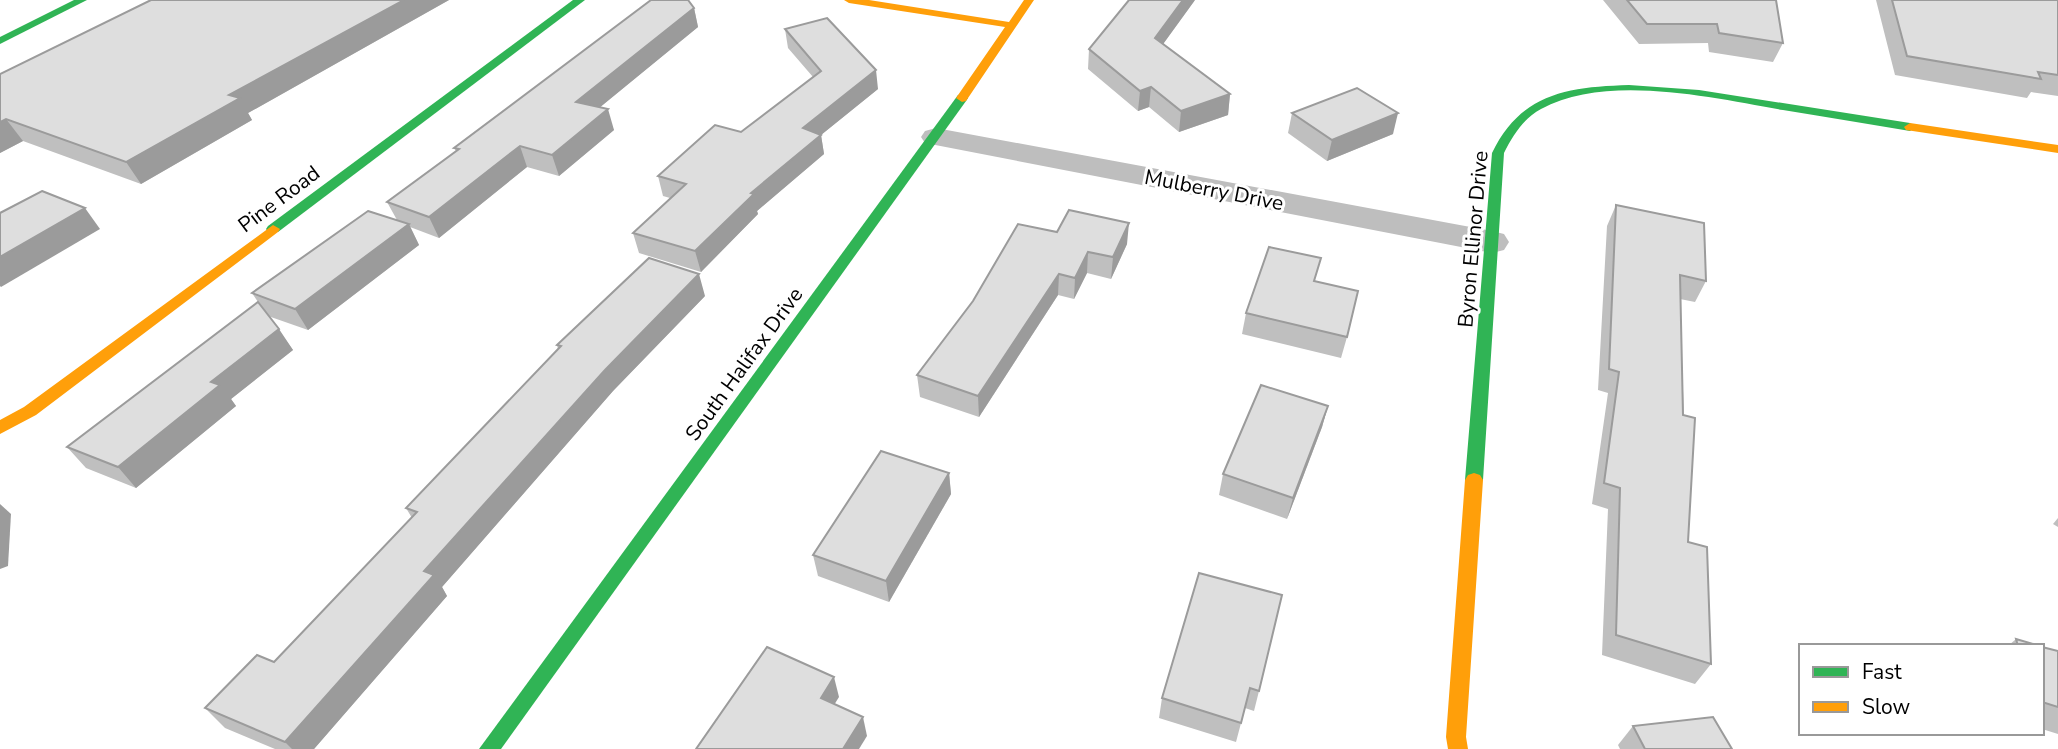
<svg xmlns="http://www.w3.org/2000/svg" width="2058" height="749" viewBox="0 0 2058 749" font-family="'Nunito Sans',sans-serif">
<rect width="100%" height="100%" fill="#fff"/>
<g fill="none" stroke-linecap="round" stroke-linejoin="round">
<polygon fill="#bebebe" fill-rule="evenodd" points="936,128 1492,231 1504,234 1509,242 1504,250 1492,253 925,143 921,137 925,131"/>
<g fill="#30b455" fill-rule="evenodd">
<polygon points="74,0 87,0 0,44 0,37"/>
<polygon points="573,0 585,0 278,232 268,232 266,229 268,226"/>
<path d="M1629 85 1699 90 1910 123 1916 127 1910 131C1868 124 1826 117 1783 110 1713 98 1607 73 1541 109 1524 118 1513 135 1504 153L1483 480 1480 485H1468L1465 480 1492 153C1521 93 1568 87 1629 85Z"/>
<polygon points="962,94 968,98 966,101 501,749 479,749 958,95"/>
</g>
<g fill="#ff9f0a" fill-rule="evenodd">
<polygon points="844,0 869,0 1009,22 1024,0 1034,0 966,101 962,102 956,98 1005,27 849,3"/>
<polygon points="1910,123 2058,145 2058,153 1906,130 1904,127"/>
<polygon points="273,225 280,229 278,232 36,415 0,434 0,420 24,407"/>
<polygon points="1474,473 1480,475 1483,480 1466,737 1468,749 1448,749 1446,737 1465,480 1468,475"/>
</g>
</g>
<g fill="#bfbfbf">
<polygon points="151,0 449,0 248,113 252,120 141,184 23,141 0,153 0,74"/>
<polygon points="1195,0 1163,44 1230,94 1228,115 1179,132 1149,107 1138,111 1088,69 1089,49"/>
<polygon points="1603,0 1776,0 1783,43 1773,62 1709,52 1708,43 1639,44"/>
<polygon points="1876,0 2058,0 2058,96 2031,92 2027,98 1895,75"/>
<polygon points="694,8 698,27 600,107 614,130 559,176 527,167 439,238 410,227 419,245 308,330 268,316 293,350 231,399 236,406 136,488 86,468 67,447 258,302 252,293 397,220 387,202 456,151 454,148"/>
<polygon points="785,29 878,89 821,135 824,154 757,211 758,214 701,272 639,253 633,233 670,198 663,196 658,176 741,132 813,77 788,48"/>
<polygon points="1292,113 1393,134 1327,161 1288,133"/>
<polygon points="1616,205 1706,281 1695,302 1680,299 1688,542 1711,664 1695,684 1602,655 1608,509 1592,504 1608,393 1598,390 1607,226"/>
<polygon points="1057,232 1127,244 1111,279 1087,273 1074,299 1058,295 979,417 920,397 917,375"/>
<polygon points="1316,282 1347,337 1341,358 1242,334 1246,313"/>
<polygon points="705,296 613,391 442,587 447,596 314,749 275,749 225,728 205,708 274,662 412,518 406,508 558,349 557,345"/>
<polygon points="1328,406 1322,427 1287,519 1219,495 1223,474"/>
<polygon points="949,473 951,494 889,602 818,576 813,555"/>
<polygon points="2058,518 2058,527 2053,524"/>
<polygon points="1199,573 1259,691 1254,711 1245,708 1236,742 1159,718 1162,698"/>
<polygon points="2016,639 2040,646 2008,646"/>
<polygon points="2042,647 2058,651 2058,734 2042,729"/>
<polygon points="1633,726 1732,749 1620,749 1618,745"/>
</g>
<g fill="#9b9b9b">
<polygon points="404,0 449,0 248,113 252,120 141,184 126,162 229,95"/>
<polygon points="1183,0 1195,0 1153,58 1155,38"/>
<polygon points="694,8 698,27 582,122 576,102"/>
<polygon points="876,70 878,89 821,135 824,154 757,211 758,214 701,272 695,251 751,193 803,128"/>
<polygon points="1151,87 1149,107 1138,111 1140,91"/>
<polygon points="1230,94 1228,115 1179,132 1181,111"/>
<polygon points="608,109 614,130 559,176 552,155"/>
<polygon points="1398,113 1393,134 1327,161 1332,140"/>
<polygon points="6,119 23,141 0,153 0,122"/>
<polygon points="520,146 527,167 439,238 429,217"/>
<polygon points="85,208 100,229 1,287 0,286 0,257"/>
<polygon points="1129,223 1127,244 1111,279 1113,257"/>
<polygon points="409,224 419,245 308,330 295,309"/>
<polygon points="1088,252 1087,273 1074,299 1075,278"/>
<polygon points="699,274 705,296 613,391 442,587 447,596 314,749 292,749 285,742 424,571 605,370"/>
<polygon points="1059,274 1058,295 979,417 978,396"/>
<polygon points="279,329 293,350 231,399 236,406 136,488 118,467 211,382"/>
<polygon points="1328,406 1322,427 1287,519 1293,498"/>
<polygon points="949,473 951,494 889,602 886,581"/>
<polygon points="0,504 11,514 8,566 0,569"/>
<polygon points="834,677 839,697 826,718 821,698"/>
<polygon points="863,717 867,736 859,749 843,749"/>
</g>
<g fill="#dedede" stroke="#9b9b9b" stroke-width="2">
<polygon points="151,0 404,0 229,95 240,98 126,162 6,119 0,122 0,74"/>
<polygon points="651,0 688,0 694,8 576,102 608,109 552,155 520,146 429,217 387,202 459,149 454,148"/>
<polygon points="1129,0 1183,0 1155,38 1230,94 1181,111 1151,87 1140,91 1089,49"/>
<polygon points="1627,0 1776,0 1783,43 1719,33 1717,24 1647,24"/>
<polygon points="1892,0 2058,0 2058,75 2038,72 2041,79 1907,56"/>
<polygon points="827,18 876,70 803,128 821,135 751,193 754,194 695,251 633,233 686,184 658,176 715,125 741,132 821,71 785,29"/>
<polygon points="1357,88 1398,113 1332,140 1292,113"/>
<polygon points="42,191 85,208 0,257 0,213"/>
<polygon points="1616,205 1704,223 1706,281 1680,275 1683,415 1695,418 1688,542 1707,547 1711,664 1616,635 1620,488 1604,483 1619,372 1609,369"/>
<polygon points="1069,210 1129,223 1113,257 1088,252 1075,278 1059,274 978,396 917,375 973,301 1018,224 1057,232"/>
<polygon points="368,211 409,224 295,309 252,293"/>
<polygon points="1269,247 1321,258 1314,281 1358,291 1347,337 1246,313"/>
<polygon points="649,258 699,274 605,370 424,571 434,575 285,742 205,708 257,655 274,662 417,512 406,508 561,346 557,345"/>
<polygon points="258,302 279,329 211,382 220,385 118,467 67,447"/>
<polygon points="1261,385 1328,406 1293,498 1223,474"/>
<polygon points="881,451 949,473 886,581 813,555"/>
<polygon points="1199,573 1282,595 1259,691 1250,688 1241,723 1162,698"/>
<polygon points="2016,639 2040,646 2018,646"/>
<polygon points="767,647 834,677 821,698 863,717 843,749 696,749"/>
<polygon points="2042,647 2058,651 2058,707 2042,702"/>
<polygon points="1713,717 1732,749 1645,749 1633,726"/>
</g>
<g text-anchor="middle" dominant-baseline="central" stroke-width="6" stroke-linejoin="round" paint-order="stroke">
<g font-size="21" fill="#000" stroke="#fff">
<text transform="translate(1214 190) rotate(11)">Mulberry Drive</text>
<text transform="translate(279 199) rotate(-37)">Pine Road</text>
<text transform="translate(1473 239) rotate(-85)">Byron Ellinor Drive</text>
<text transform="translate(744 364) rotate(-54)">South Halifax Drive</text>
</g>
</g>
<rect x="1799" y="644" width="245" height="91" fill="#ffffff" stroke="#999999" stroke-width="2"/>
<rect x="1813" y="667" width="35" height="10" fill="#30b455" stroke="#999999" stroke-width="2"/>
<text x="1862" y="679" font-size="21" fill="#000000">Fast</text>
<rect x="1813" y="702" width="35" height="10" fill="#ff9f0a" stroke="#999999" stroke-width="2"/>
<text x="1862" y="714" font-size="21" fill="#000000">Slow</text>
</svg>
